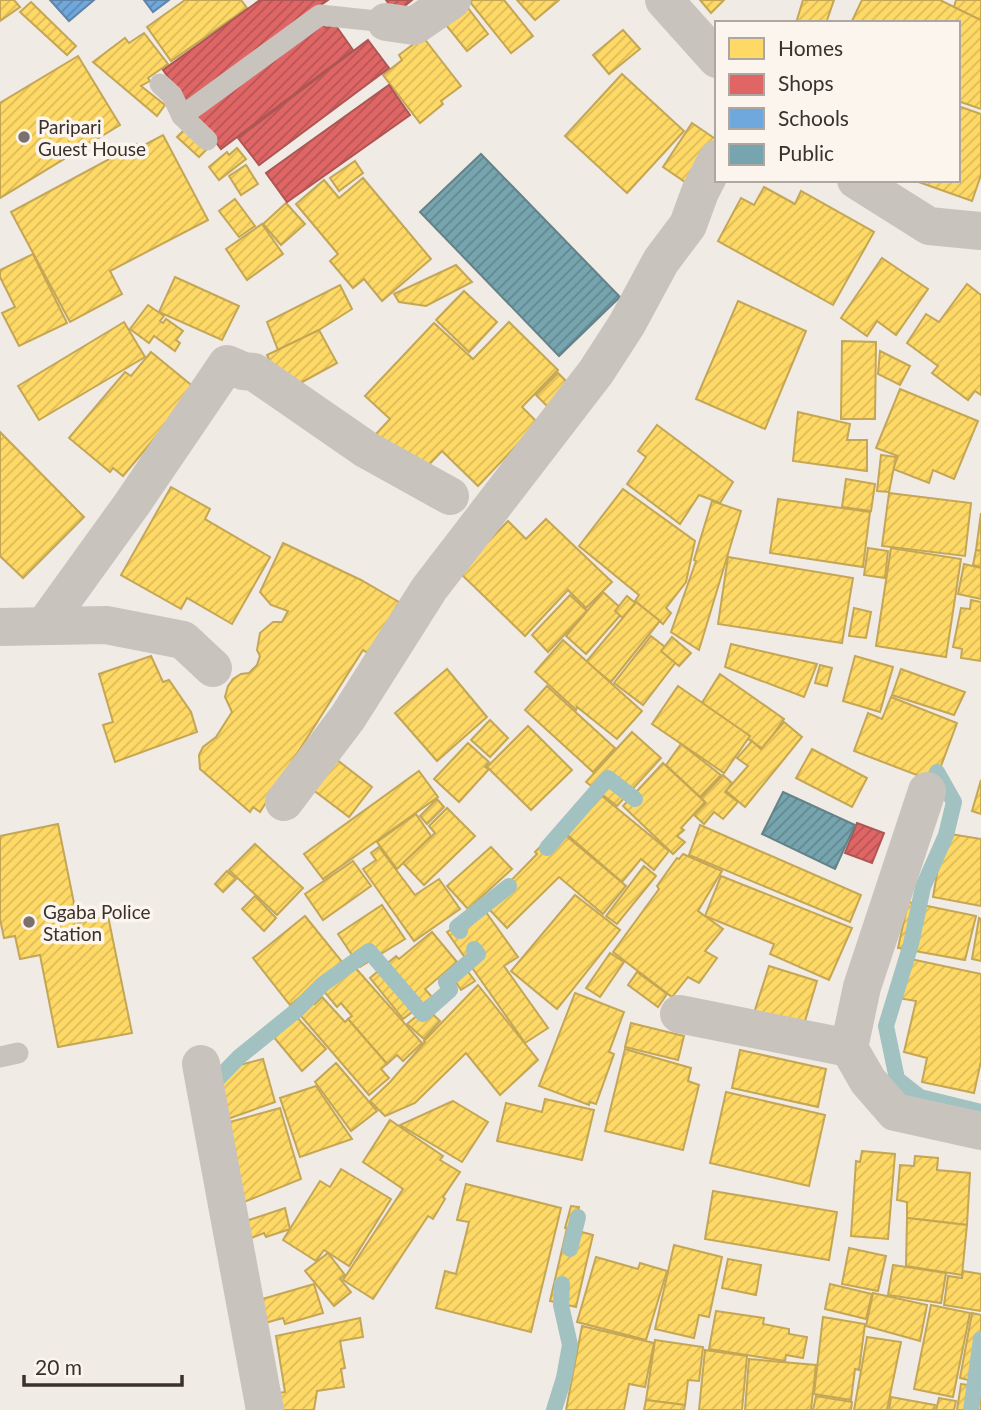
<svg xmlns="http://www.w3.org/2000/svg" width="981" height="1410" viewBox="0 0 981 1410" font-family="Lato,sans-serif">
<defs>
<pattern id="homes-hatch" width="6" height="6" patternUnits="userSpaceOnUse" patternTransform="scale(1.75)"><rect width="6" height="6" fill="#ffd966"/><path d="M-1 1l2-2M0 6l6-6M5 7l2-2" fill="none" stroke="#dbbb59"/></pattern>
<pattern id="shops-hatch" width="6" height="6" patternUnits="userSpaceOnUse" patternTransform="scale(1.75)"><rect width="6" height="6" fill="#e06666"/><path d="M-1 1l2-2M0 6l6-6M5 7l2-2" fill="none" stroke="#b75454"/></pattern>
<pattern id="schools-hatch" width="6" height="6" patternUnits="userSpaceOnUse" patternTransform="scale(1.75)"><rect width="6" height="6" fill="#6fa8dc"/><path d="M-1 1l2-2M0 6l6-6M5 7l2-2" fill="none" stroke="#5c89b3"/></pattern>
<pattern id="public-hatch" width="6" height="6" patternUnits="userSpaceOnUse" patternTransform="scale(1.75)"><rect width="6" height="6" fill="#76a5af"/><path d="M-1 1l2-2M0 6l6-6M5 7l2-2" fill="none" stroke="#62878f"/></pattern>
</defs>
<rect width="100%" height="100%" fill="#f0ebe5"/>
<g fill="url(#homes-hatch)" stroke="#c4a654" stroke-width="2">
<polygon points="0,0 14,0 20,7 0,21"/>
<polygon points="185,0 241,0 247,8 171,61 147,27"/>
<polygon points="473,0 504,0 533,36 511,53 470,2"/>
<polygon points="517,0 559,0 535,20"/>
<polygon points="700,0 724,0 711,13"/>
<polygon points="803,0 834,0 826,23 796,23"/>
<polygon points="862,0 940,0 981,20 981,109 958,101 958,23 851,23"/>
<polygon points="956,0 981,0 981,20 954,7"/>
<polygon points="31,2 76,46 67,55 20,12"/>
<polygon points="468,8 488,34 467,51 446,25"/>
<polygon points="623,30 640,49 609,74 593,55"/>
<polygon points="144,33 168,64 148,78 150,81 141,86 165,105 157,116 93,62 125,38 129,43"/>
<polygon points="423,37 461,86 441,101 443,104 420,123 383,75 402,60 399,55"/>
<polygon points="78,56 120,125 0,198 0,103"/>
<polygon points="622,74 684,131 627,193 565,136"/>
<polygon points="958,106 981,114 981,175 972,201 913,180 958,180"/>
<polygon points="692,123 717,140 688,184 663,167"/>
<polygon points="188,126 210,146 199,157 177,137"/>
<polygon points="163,135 208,220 110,271 122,294 70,322 11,212 137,144 139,148"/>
<polygon points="237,148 246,159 219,180 209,167 227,152 229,155"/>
<polygon points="355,161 363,173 339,191 330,178"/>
<polygon points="246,165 258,184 241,195 229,176"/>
<polygon points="363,178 431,259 382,301 364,279 353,288 330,261 338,254 296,204 324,180 339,198"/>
<polygon points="764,187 795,204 801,191 874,232 833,305 718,241 741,198 754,205"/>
<polygon points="235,199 255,226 239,237 219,211"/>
<polygon points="286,203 305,224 281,245 263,224"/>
<polygon points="262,224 283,254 247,280 226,249"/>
<polygon points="33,254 67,323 19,346 2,313 15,307 0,277 0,270"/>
<polygon points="882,258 928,289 896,335 877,321 867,336 841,318"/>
<polygon points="456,265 472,282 426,306 399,302 394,294"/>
<polygon points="175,277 239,306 222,340 159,312"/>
<polygon points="967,284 981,295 981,395 975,391 968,400 932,373 938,366 907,343 926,314 939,322"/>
<polygon points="340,285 352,309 319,330 278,350 267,322"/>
<polygon points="464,291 497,322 469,352 436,320"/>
<polygon points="738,301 806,331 765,429 696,399"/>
<polygon points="148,305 164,316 160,321 163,323 166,319 183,331 176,340 180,343 175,351 154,336 149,343 130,329"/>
<polygon points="124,322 145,357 39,420 18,386"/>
<polygon points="509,322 558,370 522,407 538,423 478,486 442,451 419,475 376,434 390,419 365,396 434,323 473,359"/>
<polygon points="319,330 337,363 284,392 267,355"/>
<polygon points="842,341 876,342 875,419 841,419"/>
<polygon points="880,351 910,366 900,385 878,374"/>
<polygon points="151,352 196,389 123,476 113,468 110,472 69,438 125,372 131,376"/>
<polygon points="558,373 577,392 555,414 536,395"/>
<polygon points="900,389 978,421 954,479 933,470 929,483 893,469 898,456 876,448"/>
<polygon points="798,412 850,424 847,440 867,440 867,471 793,461"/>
<polygon points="657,425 733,482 720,503 699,495 680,524 627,484 646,457 638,451"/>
<polygon points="0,432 84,517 23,578 0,556"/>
<polygon points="881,455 896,457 889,492 877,491"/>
<polygon points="846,479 875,484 871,511 842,507"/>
<polygon points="171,487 210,509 205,519 270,557 232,624 187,598 181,609 121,575"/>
<polygon points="623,489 695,541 686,582 666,608 671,613 663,624 635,601 639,595 579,546"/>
<polygon points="889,493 971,503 965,556 882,546"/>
<polygon points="778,499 870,512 863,567 770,553"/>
<polygon points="712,501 741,511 699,650 671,632 696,561 694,560"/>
<polygon points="981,513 981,551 976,550"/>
<polygon points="546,519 612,582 586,608 568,590 525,636 459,572 508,521 526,539"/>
<polygon points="283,543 361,580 399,602 369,654 363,650 260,812 253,807 250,812 200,769 199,755 203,747 216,737 232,712 225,697 228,686 233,679 241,674 249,673 257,665 260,656 257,650 260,633 273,622 282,622 288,611 271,605 260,592"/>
<polygon points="868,548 888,551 885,578 864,575"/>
<polygon points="891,548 961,559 946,657 876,646"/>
<polygon points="976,550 981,551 981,567 973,565"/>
<polygon points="728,557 853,578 842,643 718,624"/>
<polygon points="964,564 981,568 981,599 958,594"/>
<polygon points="603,592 624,611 586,654 566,636"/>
<polygon points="570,595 587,611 548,652 532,635"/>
<polygon points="627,596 639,606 626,621 615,611"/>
<polygon points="971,600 981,602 981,661 961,658 962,649 953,647 961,608 970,609"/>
<polygon points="636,602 660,621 611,682 586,662"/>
<polygon points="854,608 871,612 866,638 849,636"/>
<polygon points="651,636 679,658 643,705 614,683"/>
<polygon points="672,637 691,653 679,666 661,651"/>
<polygon points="563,640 642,711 617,739 577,707 576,710 535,672"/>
<polygon points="731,644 817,664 804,697 725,667"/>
<polygon points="151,656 163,682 169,680 191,712 197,732 115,762 103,725 113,722 99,674"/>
<polygon points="855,656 893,667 880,712 843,701"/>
<polygon points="820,665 832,668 827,686 815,683"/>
<polygon points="447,669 487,717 437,761 395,713"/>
<polygon points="901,669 965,692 954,715 892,695"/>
<polygon points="720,674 784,719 763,749 700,706"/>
<polygon points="547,686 615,748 593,772 525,710"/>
<polygon points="678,686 750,736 724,773 652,724"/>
<polygon points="891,697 957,723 935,782 854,751 868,713 882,719"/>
<polygon points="490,720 508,738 490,757 471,740"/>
<polygon points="784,722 802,737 745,807 726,791 748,766 737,758 752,741 761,749"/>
<polygon points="528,726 572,770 531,810 487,767"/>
<polygon points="632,732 661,758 617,806 586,782"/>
<polygon points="468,743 489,762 485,767 489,769 459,802 434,779"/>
<polygon points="681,744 721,775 700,797 666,765"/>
<polygon points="812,749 867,778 852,807 796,778"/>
<polygon points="332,756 372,787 349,817 308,786"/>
<polygon points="663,763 705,802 681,828 684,830 677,836 685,842 673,854 623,806"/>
<polygon points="419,771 438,797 323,879 304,854"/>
<polygon points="723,775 732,783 725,792 738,802 723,819 714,812 704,824 694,815 706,803 701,798"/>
<polygon points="981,780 981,814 972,811"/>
<polygon points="602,796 669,851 654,870 641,859 622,882 564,832 586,802 593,806"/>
<polygon points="437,799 444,807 427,824 420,816"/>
<polygon points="447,808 475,836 424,885 403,863 435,833 429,826"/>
<polygon points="416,814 431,836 397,869 377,842"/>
<polygon points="58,824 78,923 108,916 132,1033 58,1047 40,955 20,959 15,936 4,938 0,919 0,836"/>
<polygon points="700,825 861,895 850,922 689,855"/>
<polygon points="558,829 626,886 603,914 559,877 507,928 486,906 537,854 535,852"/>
<polygon points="944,833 981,839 981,906 933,897"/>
<polygon points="255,844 303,888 277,915 229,870"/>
<polygon points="379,847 415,895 439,879 460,909 414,941 363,869 376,860 371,853"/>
<polygon points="491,847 512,869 468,909 447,886"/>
<polygon points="683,854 722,871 698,911 723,929 705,951 717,958 699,983 688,977 672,997 613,952 659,889 657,886 677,858 679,859"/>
<polygon points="353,861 371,886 323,920 305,894"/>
<polygon points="644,866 656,876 617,924 606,916"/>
<polygon points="227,871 236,879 223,892 215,884"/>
<polygon points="721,876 852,928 829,980 770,954 774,944 705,916"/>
<polygon points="575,895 620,930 557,1009 511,971"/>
<polygon points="255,896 276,918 264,931 242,909"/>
<polygon points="908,902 976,916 965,960 898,948"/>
<polygon points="382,905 405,939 360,967 338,934"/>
<polygon points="483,908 518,957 504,966 548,1028 525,1043 447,932"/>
<polygon points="305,916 343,963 290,1005 253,958"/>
<polygon points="979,918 981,919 981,961 972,959"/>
<polygon points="432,932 457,962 425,989 432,997 403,1019 370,978 396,956 399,959"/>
<polygon points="610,953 624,962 600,997 586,988"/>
<polygon points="906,958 981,974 981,1061 974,1093 922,1082 927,1058 904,1052 916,1001 898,998"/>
<polygon points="352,964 422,1043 403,1061 397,1055 387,1064 348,1019 352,1016 341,1003 337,1007 322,989"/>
<polygon points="463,965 475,981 461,990 451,975"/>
<polygon points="769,966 817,981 802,1031 753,1016"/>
<polygon points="637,972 667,994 658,1007 628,985"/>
<polygon points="478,985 538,1060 500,1095 466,1053 415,1103 385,1116 370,1101 390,1082 425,1042 424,1041"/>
<polygon points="575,993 624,1012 609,1052 614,1054 596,1104 590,1102 589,1105 539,1086"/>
<polygon points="322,997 345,1022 348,1019 387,1064 381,1069 389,1078 369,1095 295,1009 309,998 315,1004"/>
<polygon points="426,1008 440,1021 424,1039 407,1024"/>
<polygon points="294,1014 326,1049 302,1071 272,1035"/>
<polygon points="631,1023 684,1036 678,1060 625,1047"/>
<polygon points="625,1049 691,1068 688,1081 699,1085 683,1150 605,1131"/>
<polygon points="740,1050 826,1069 818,1107 732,1088"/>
<polygon points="263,1059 275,1102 225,1120 218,1102 224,1079 236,1066"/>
<polygon points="336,1063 377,1111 351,1131 315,1082"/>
<polygon points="316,1086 352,1139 300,1157 280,1098"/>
<polygon points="726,1092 825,1115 809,1186 710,1163"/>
<polygon points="545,1099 594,1110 582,1160 497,1141 506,1103 542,1112"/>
<polygon points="453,1101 488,1122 462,1162 400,1125"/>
<polygon points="280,1108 301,1179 244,1202 219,1125"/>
<polygon points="390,1120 443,1156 440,1160 460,1172 443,1197 445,1199 433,1219 428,1216 373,1299 343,1280 403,1189 363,1162"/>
<polygon points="862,1151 895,1154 888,1239 851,1236 856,1161 860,1162"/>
<polygon points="915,1156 938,1158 937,1170 970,1173 967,1225 907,1218 907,1202 897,1200 900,1165 914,1166"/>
<polygon points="341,1169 391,1199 349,1266 324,1250 316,1261 283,1240 320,1181 330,1187"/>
<polygon points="466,1184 561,1208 531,1332 436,1308 445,1271 456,1274 469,1222 457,1220"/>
<polygon points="713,1191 837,1212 829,1260 705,1239"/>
<polygon points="571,1206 579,1207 573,1230 565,1228"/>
<polygon points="285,1208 290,1229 266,1237 264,1233 249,1239 243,1222"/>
<polygon points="907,1218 967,1225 962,1275 906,1266"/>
<polygon points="567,1228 593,1235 576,1307 550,1301"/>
<polygon points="674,1245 722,1257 709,1317 699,1315 694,1338 655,1329"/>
<polygon points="849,1248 886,1256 878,1291 842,1284"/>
<polygon points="328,1253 345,1275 340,1279 351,1292 334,1306 305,1271"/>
<polygon points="596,1257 638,1269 640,1263 667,1271 646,1340 577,1322"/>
<polygon points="728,1259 761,1265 756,1295 722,1288"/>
<polygon points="893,1265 946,1273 941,1303 888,1295"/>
<polygon points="963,1271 981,1274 981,1311 944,1305 948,1276 962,1278"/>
<polygon points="314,1284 323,1313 285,1324 283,1318 265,1323 259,1300"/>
<polygon points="830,1284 872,1294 866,1319 825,1309"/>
<polygon points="873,1293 927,1305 920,1341 866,1326"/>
<polygon points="931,1305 970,1313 953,1397 914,1389"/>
<polygon points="716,1311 764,1318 763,1324 789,1329 789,1334 807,1337 803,1358 786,1355 785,1361 709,1349"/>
<polygon points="972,1313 981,1315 981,1383 960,1378"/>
<polygon points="823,1317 865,1324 859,1370 855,1369 851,1400 814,1394"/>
<polygon points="360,1318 363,1337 340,1341 345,1368 341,1369 344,1387 317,1391 314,1410 275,1410 273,1394 285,1392 276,1336"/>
<polygon points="582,1326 654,1343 645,1387 629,1384 624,1410 566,1410"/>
<polygon points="867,1337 901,1342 887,1410 854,1410"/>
<polygon points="655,1340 703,1347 699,1381 688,1380 685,1405 646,1400"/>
<polygon points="705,1350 747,1356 742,1410 699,1410"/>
<polygon points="749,1359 816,1365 811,1410 745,1410"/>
<polygon points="961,1384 981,1387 981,1410 957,1410"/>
<polygon points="816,1396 852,1402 851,1410 813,1410"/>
<polygon points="891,1397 935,1405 934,1410 889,1410"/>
<polygon points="939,1398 956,1401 954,1410 936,1410"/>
<polygon points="646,1400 685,1405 684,1410 644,1410"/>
</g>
<g fill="url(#shops-hatch)" stroke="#ae5654" stroke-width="2">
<polygon points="260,0 328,0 186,101 163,70"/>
<polygon points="386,0 412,0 396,13"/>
<polygon points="320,21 326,28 334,23 353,50 221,149 194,113"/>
<polygon points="368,40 389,68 259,165 238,138"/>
<polygon points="389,85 410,115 287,202 266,173"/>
<polygon points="857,823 884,833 872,863 845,853"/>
</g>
<g fill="url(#schools-hatch)" stroke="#5f84a7" stroke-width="2">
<polygon points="50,0 94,0 69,21"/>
<polygon points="144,0 169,0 153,12"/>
</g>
<g fill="url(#public-hatch)" stroke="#648287" stroke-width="2">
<polygon points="481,154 620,297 559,356 420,212"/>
<polygon points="783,792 855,825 835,869 762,834"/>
</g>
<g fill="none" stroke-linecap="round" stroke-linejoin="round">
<g stroke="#a1c2c1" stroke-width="16">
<polyline points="937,772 954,802 946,835 923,887 911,944 886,1026 897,1079 920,1097 981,1112"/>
<polyline points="547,848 608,778 635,799"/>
<polyline points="460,931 457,927 509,886"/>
<polyline points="208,1089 239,1057 297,1010 323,984 369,951 423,1014 450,990 446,982 478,954 474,949"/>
<polyline points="570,1249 578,1217"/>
<polyline points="554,1410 564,1378 570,1345 561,1305 562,1284"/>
<polyline points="971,1410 981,1339"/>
</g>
<g stroke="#c9c3be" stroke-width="21">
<polyline points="160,84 172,95 182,116 207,140"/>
<polyline points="182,116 320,15 386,22"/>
<polyline points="0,1057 18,1053"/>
</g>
<g stroke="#c9c3be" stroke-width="38">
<polyline points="664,0 717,59"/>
<polyline points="386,22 414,26 452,0"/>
<polyline points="856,180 929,226 981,231"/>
<polyline points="44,626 132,504 227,364 243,371 254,372 367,450 450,496"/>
<polyline points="0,627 106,625 183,640 213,668"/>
<polyline points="927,791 862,987 849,1048 868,1081 895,1112 981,1131"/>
<polyline points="284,802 348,717 429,589 596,372 627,324 661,261 688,225 700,192 717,159"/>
<polyline points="679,1014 849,1048"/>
<polyline points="201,1064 265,1410"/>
</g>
</g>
<g fill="#7a716c" stroke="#fbf5ee" stroke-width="2.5">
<circle cx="24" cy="137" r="7"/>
<circle cx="29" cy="922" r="7"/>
</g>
<g text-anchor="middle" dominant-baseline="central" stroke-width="7" stroke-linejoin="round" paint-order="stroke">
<g font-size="19" fill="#3b302b" stroke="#fbf5ee" text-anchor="start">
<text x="38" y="126">Paripari<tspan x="38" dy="22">Guest House</tspan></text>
<text x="43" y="911">Ggaba Police<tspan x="43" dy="22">Station</tspan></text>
</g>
</g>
<rect x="715" y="21" width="245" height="161" fill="#fbf5ee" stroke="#aea6a0" stroke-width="2"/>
<rect x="729" y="38" width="35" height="21" fill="#ffd966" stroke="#aea6a0" stroke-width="2"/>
<text x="778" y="56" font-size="21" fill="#3b302b">Homes</text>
<rect x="729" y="74" width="35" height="21" fill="#e06666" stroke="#aea6a0" stroke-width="2"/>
<text x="778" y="91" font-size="21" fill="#3b302b">Shops</text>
<rect x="729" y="108" width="35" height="21" fill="#6fa8dc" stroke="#aea6a0" stroke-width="2"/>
<text x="778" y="126" font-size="21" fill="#3b302b">Schools</text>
<rect x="729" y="144" width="35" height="21" fill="#76a5af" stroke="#aea6a0" stroke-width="2"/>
<text x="778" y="161" font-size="21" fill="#3b302b">Public</text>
<path d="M24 1375v10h158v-10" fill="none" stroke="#3b302b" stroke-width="3.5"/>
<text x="35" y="1375" font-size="21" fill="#3b302b" stroke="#fbf5ee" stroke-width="5" paint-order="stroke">20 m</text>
</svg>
